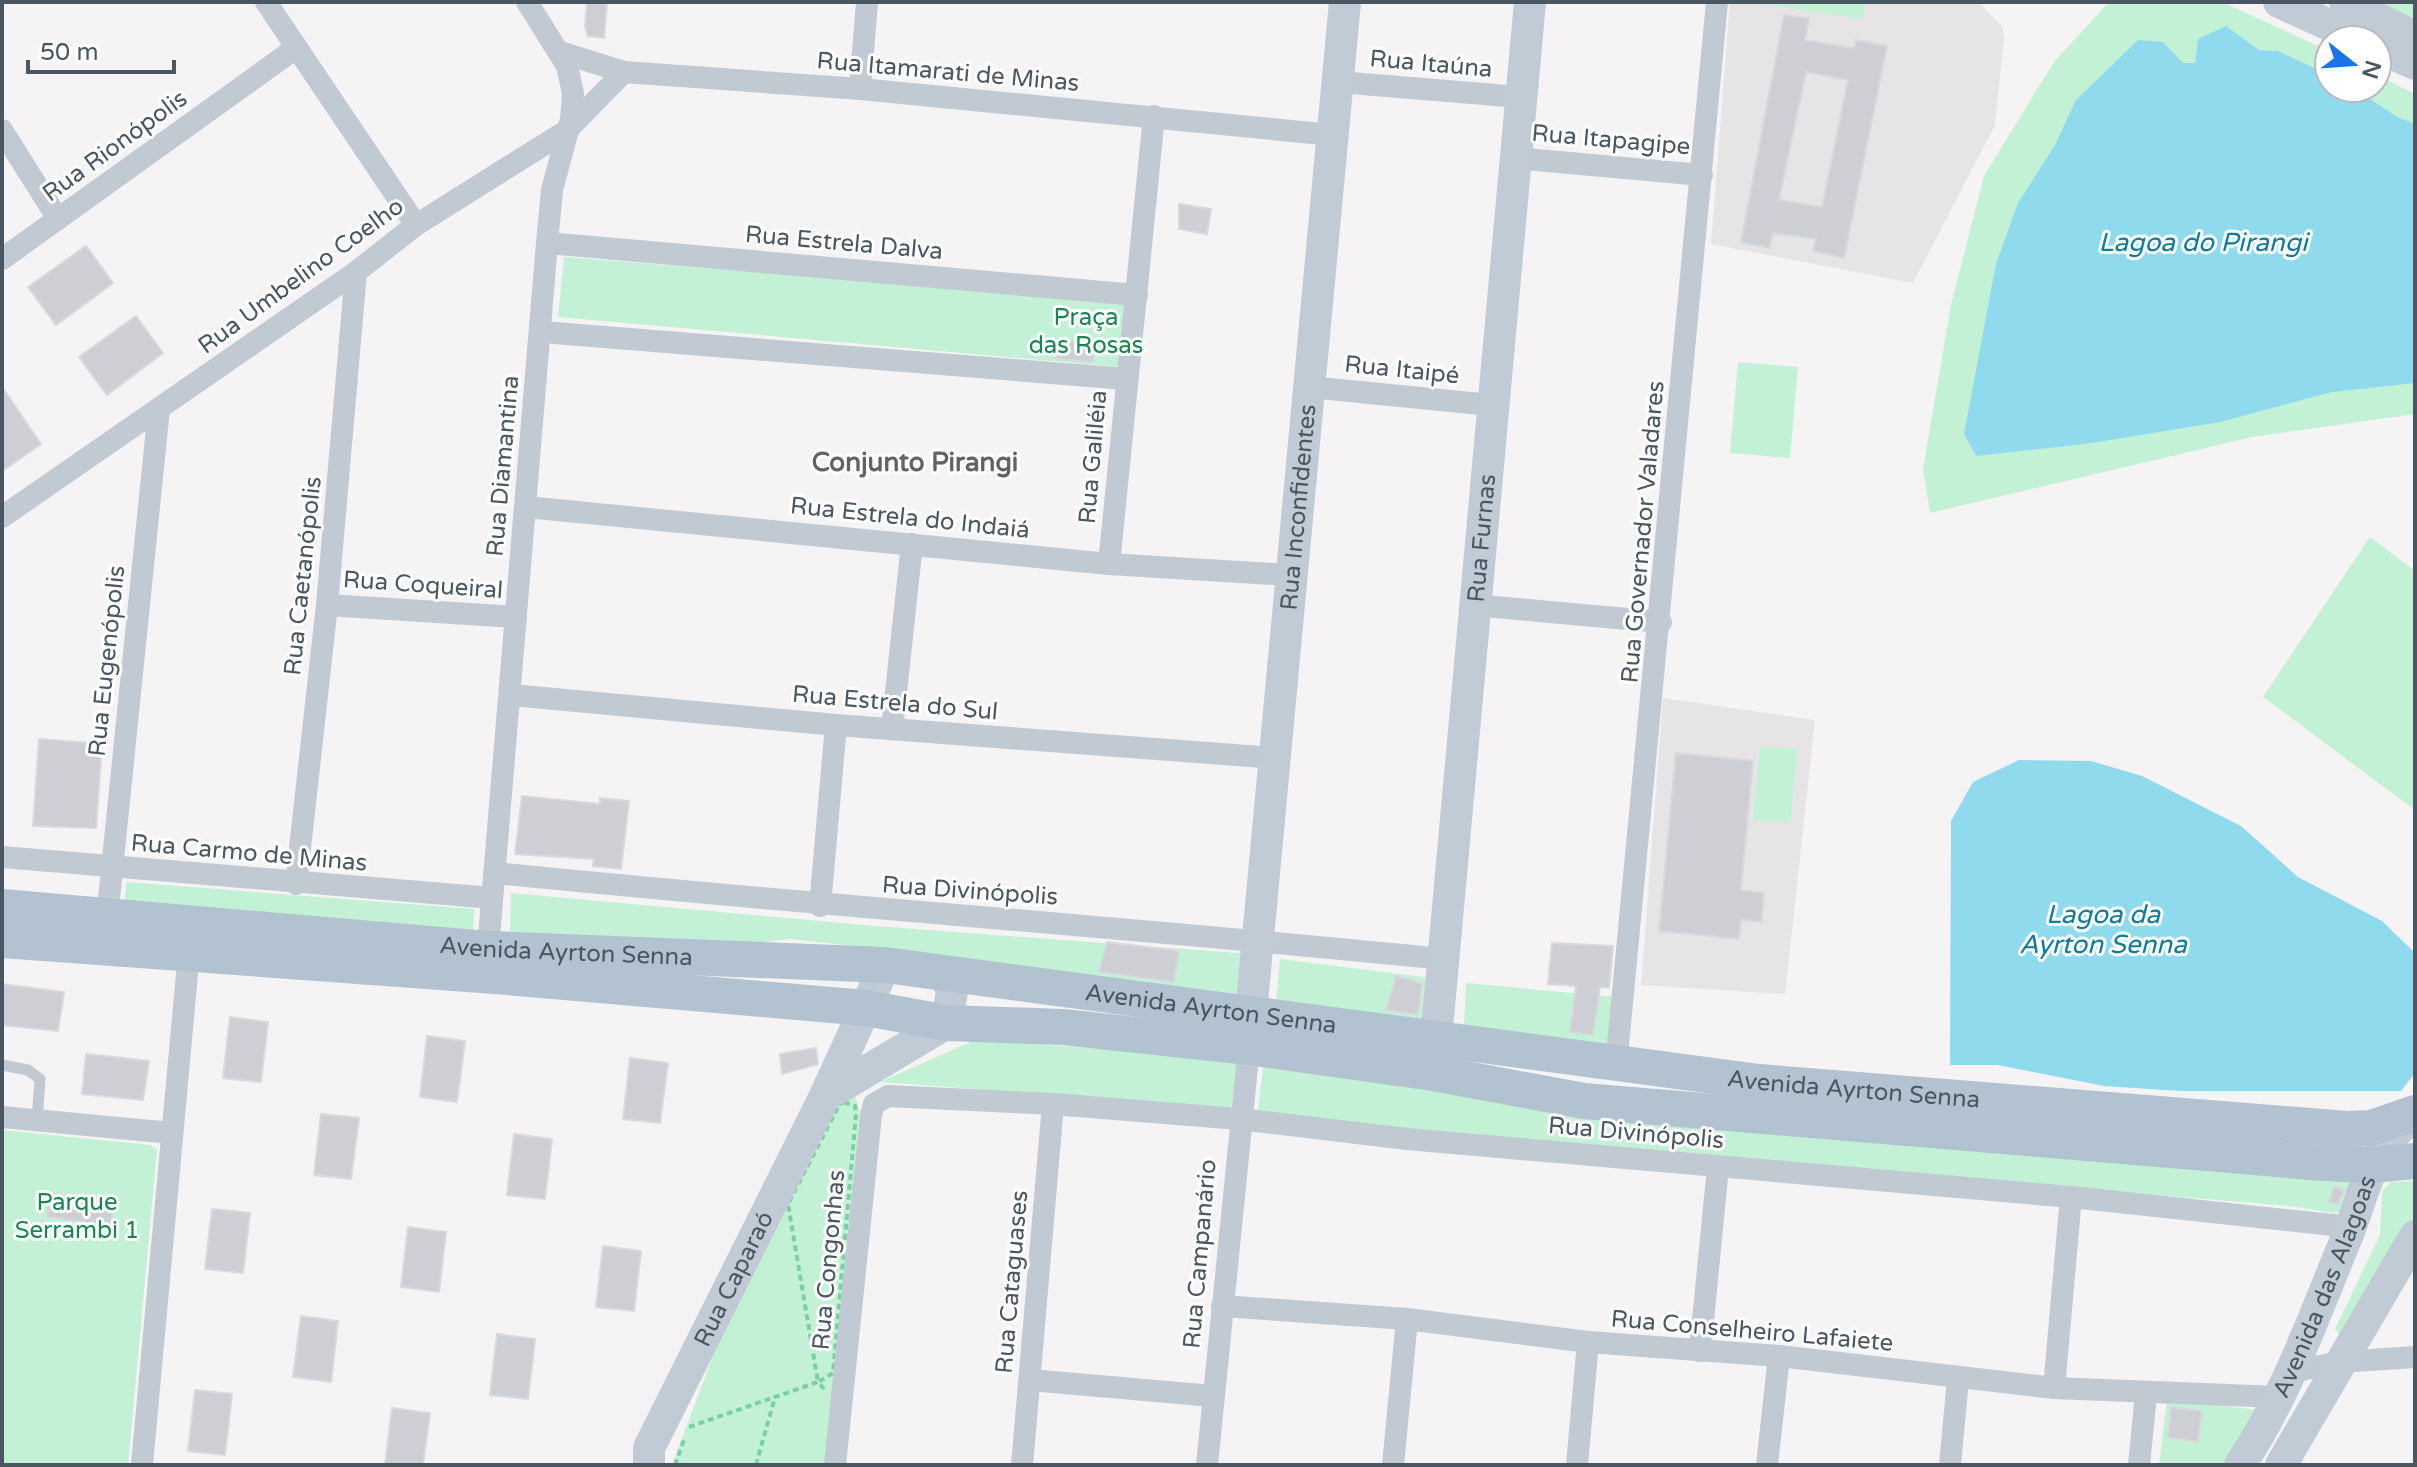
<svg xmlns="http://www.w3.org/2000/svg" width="2417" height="1467" viewBox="0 0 2417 1467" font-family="'Varela Round',sans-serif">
<rect width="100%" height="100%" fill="#f5f3f3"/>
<g fill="#e6e4e5">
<polygon points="1730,2 1978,2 2002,26 2004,37 1995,125 1913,283 1711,244"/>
<polygon points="1663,698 1815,720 1785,994 1641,985"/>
</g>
<g fill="#c3f1d5">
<polygon points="1750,2 1865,2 1863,19"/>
<polygon points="2109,2 2222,2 2329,51 2329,88 2377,88 2377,75 2415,94 2415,414 2252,437 1930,513 1923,469 1951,305 1984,176 2054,62"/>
<polygon points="2377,2 2415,2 2415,21"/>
<polygon points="564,257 1127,301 1119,367 558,317"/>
<polygon points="1738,362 1798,367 1790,458 1730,453"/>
<polygon points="2370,537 2415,571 2415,810 2263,697"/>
<polygon points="1760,746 1797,749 1790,823 1753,819"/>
<polygon points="126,882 474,909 473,939 124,914"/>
<polygon points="511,893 875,926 1251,954 1244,1009 871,948 790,939 739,945 510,938"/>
<polygon points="1280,959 1439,979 1434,1026 1276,1002"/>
<polygon points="1466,983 1616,997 1617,1051 1464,1026"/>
<polygon points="977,1039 1239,1060 1231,1108 880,1082"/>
<polygon points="1263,1067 2356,1180 2353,1211 2333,1213 2290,1206 1406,1134 1258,1110"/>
<polygon points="855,1096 860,1112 827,1465 672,1465 726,1321 837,1099"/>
<polygon points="2,1130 150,1145 157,1149 128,1465 2,1465"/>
<polygon points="2415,1181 2415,1232 2343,1339 2335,1329 2380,1235 2382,1191 2391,1182"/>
<polygon points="2167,1399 2266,1411 2234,1465 2159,1465"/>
</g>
<g fill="#90daee">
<polygon points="2226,26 2259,50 2278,51 2329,75 2329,88 2354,88 2397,117 2415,124 2415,383 2332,392 2220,422 2085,444 1976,456 1964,434 1996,264 2018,203 2055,145 2076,100 2138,40 2163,42 2183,63 2195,63 2198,39"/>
<polygon points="2019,760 2091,761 2142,776 2241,826 2298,877 2382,921 2415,953 2415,1073 2401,1091 2180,1091 2104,1086 1998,1065 1950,1065 1951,821 1973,782"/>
</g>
<g fill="#cdcfd5" stroke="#d7d9de" stroke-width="2" fill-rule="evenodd">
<polygon points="587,2 607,2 604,38 588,36 585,27"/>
<path d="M1784 15 1809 18 1805 40 1854 48 1856 40 1887 46 1844 258 1813 251 1816 239 1773 233 1770 248 1741 242ZM1806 72 1848 80 1822 207 1779 200Z"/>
<polygon points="1179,204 1211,209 1207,234 1179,229"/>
<polygon points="86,246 113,283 56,325 28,287"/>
<polygon points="136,316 163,353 107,395 79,357"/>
<polygon points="1059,339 1095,344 1093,362 1056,359"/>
<polygon points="2,387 41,444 2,471"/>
<polygon points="39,739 102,744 96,828 33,826"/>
<polygon points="1676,753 1753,761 1741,890 1764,893 1762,922 1741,920 1739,939 1659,931"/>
<polygon points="522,796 600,804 600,798 629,801 621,869 593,866 594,859 515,854"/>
<polygon points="1107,942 1179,951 1174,982 1099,972"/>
<polygon points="1552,943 1613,946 1609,988 1600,987 1593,1035 1570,1032 1576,986 1548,984"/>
<polygon points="1396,976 1422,983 1418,1015 1386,1010"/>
<polygon points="2,984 64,992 58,1031 2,1025"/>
<polygon points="230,1017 268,1022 261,1082 223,1078"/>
<polygon points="427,1036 465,1041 457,1102 420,1097"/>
<polygon points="816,1048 818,1064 782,1074 780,1054"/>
<polygon points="86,1054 149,1061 143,1100 82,1094"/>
<polygon points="630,1058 668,1063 660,1123 623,1119"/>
<polygon points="321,1114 359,1118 351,1179 314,1175"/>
<polygon points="514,1134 552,1139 545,1199 507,1195"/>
<polygon points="2334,1186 2344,1190 2338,1205 2329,1202"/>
<polygon points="50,1193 114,1201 111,1226 47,1217"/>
<polygon points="212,1209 250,1213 243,1273 205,1269"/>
<polygon points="408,1227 446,1232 439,1292 401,1287"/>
<polygon points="603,1246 641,1251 634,1311 596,1307"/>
<polygon points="301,1316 338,1321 331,1382 293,1377"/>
<polygon points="497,1334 535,1339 528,1399 490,1395"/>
<polygon points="195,1390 232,1394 225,1455 188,1451"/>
<polygon points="2171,1407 2202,1411 2198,1442 2168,1438"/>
<polygon points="392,1408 430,1413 423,1465 385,1465"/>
</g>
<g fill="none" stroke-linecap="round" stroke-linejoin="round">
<g stroke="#7ad0a6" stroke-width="4" stroke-dasharray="6 4" stroke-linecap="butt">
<polygon points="844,1102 855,1106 856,1114 833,1373 818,1382 788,1204 839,1105"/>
<polyline points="689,1427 818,1382 824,1389"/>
<polyline points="675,1465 685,1437"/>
<polyline points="756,1465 775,1397"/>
</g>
<polyline stroke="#c1cad2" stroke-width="11" points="2,1065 28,1070 40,1079 37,1121"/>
<g stroke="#c1cad2" stroke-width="22">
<polyline points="266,2 416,225"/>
<polyline points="560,52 624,72 860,89 1333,135"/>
<polyline points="1338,82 1520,97"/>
<polyline points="860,89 867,2"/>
<polyline points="2,130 58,219"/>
<polyline points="1514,158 1702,175"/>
<polyline points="547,243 1137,295"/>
<polyline points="2,259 296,48"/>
<polyline points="542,332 1126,379"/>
<polyline points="1309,387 1491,405"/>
<polyline points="526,507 1109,564 1290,575"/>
<polyline points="2,517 356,272 416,225 566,131 624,72"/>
<polyline points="1109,564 1154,116"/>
<polyline points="327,605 516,617"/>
<polyline points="1473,605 1661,622"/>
<polyline points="511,695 836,725 1276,758"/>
<polyline points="892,729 912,544"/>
<polyline points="2,857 492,898"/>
<path d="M495 873C810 905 1127 927 1442 959"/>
<polyline points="296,884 327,605 356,272"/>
<polyline points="820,906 836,725"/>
<polyline points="107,918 159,409"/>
<polyline points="488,949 547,243 552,190 571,119 573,93 567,66 527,2"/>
<polyline points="1616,1066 1717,2"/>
<polyline points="2,1117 172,1133"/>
<polyline points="1222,1306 1407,1319 1588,1342 1779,1356 2054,1388 2278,1397"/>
<polyline points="1700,1351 1718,1167"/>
<polyline points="2288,1373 2339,1362 2415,1357"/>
<polyline points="1030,1380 1213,1396"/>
<polyline points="2054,1388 2071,1197"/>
<polyline points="142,1465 189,952"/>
<polyline points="835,1465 871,1115 874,1104 888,1096 1053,1104 1239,1119 1407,1139 2071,1197 2351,1227"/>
<polyline points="1022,1465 1053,1104"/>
<polyline points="1207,1465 1249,1047"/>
<polyline points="1393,1465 1407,1319"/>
<polyline points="1577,1465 1588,1342"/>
<polyline points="1767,1465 1779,1356"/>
<polyline points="1950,1465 1958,1379"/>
<polyline points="2139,1465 2146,1394"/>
</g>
<g stroke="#c1cbd6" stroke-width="32">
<polyline points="2279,2 2362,40"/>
<polyline points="2345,2 2415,37"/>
<polyline points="2377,47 2415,64"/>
<path id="s1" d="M1251 1013 1345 2"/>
<path id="s2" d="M1434 1062 1530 2"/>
<polyline points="825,1096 947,1023 952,991 944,973"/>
<path id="s3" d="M649 1465V1448L825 1096 885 965"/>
<path id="s4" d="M2240 1465C2285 1398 2313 1319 2344 1244 2368 1187 2365 1157 2415 1114"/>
<polyline points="2281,1465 2415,1236"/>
</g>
<g stroke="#b3c2d1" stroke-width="36">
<path id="s5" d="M2 907 488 949 885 965 1759 1082 2347 1129 2371 1128 2415 1113"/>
<polyline points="2,940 495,976 866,1008 947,1023 1063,1027 1249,1047 1433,1073 1584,1101 2324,1163 2372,1165 2415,1161"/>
</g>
</g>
<g text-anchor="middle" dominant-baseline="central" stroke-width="6" stroke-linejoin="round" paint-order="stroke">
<g font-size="24" fill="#4a5661" stroke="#fff">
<text transform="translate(1431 64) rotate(5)">Rua Itaúna</text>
<text transform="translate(948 72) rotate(5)">Rua Itamarati de Minas</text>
<text transform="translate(1611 140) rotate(5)">Rua Itapagipe</text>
<text transform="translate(115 146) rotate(-36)">Rua Rionópolis</text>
<text transform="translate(844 243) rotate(5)">Rua Estrela Dalva</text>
<text transform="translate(301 276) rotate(-36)">Rua Umbelino Coelho</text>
<text transform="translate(1402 370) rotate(6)">Rua Itaipé</text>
<text transform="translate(1093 457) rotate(-85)">Rua Galiléia</text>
<text transform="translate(503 466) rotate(-85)">Rua Diamantina</text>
<text stroke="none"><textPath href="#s1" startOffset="508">Rua Inconfidentes</textPath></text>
<text transform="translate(910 518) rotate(6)">Rua Estrela do Indaiá</text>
<text transform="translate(1643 532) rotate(-85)">Rua Governador Valadares</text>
<text stroke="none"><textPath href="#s2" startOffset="526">Rua Furnas</textPath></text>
<text transform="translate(303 576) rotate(-84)">Rua Caetanópolis</text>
<text transform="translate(423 585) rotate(4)">Rua Coqueiral</text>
<text transform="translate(107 661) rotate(-84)">Rua Eugenópolis</text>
<text transform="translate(895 703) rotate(5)">Rua Estrela do Sul</text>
<text transform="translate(249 853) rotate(5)">Rua Carmo de Minas</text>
<text transform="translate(970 891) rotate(4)">Rua Divinópolis</text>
<text stroke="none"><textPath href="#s5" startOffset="566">Avenida Ayrton Senna</textPath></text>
<text stroke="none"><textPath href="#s5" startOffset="1214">Avenida Ayrton Senna</textPath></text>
<text stroke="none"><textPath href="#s5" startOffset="1862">Avenida Ayrton Senna</textPath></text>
<text transform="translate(1636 1133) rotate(5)">Rua Divinópolis</text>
<text transform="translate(1200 1254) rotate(-85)">Rua Campanário</text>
<text transform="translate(829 1260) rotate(-85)">Rua Congonhas</text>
<text stroke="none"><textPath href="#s3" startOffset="206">Rua Caparaó</textPath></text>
<text transform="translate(1012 1282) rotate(-85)">Rua Cataguases</text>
<text stroke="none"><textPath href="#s4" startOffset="198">Avenida das Alagoas</textPath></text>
<text transform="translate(1752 1331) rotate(5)">Rua Conselheiro Lafaiete</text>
</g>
<g font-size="24" fill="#17864f" stroke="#fff">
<text x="1086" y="317">Praça<tspan x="1086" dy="28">das Rosas</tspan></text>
<text x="77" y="1202">Parque<tspan x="77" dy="28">Serrambi 1</tspan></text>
</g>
<g font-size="26" font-style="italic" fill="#0c7c9b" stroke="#fff">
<text x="2203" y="242">Lagoa do Pirangi</text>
<text x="2103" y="914">Lagoa da<tspan x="2103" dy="30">Ayrton Senna</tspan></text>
</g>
<g font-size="26" font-weight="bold" fill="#5f6368" stroke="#fff">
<text x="915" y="462">Conjunto Pirangi</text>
</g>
</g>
<rect width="2417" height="1467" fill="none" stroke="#4a5661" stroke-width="8"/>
<g transform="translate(2353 64) rotate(107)"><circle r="38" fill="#ffffff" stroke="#b7bbc0" stroke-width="2"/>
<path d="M0-6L14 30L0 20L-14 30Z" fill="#1a73e8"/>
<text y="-12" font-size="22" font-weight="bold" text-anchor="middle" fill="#4a5661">N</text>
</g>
<path d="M28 60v12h146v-12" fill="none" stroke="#4a5661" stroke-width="4"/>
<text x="40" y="60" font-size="24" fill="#4a5661" stroke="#ffffff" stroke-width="6" paint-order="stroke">50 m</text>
</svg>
